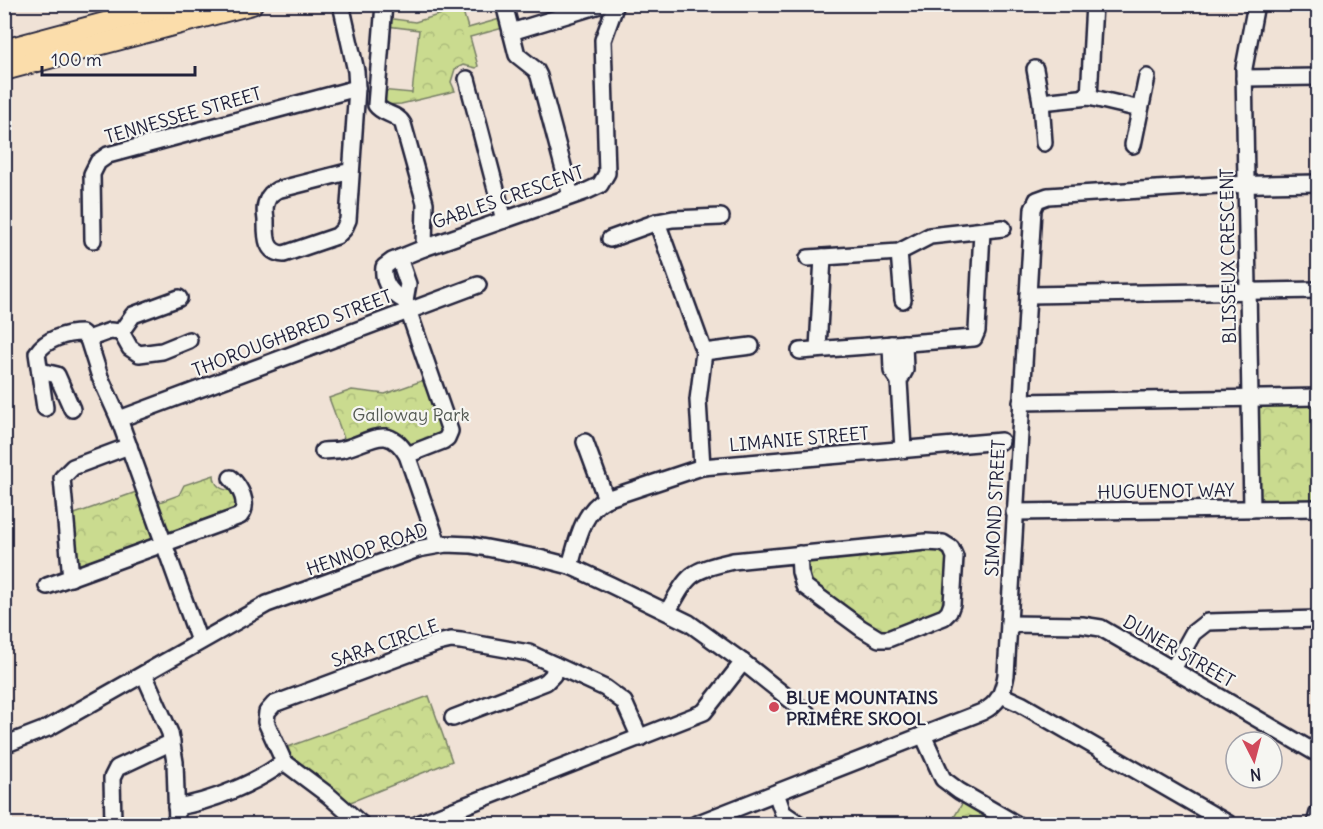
<svg xmlns="http://www.w3.org/2000/svg" width="1323" height="829" viewBox="0 0 1323 829" font-family="Delius,sans-serif">
<defs>
<pattern id="forest-crowns" width="20" height="18" patternUnits="userSpaceOnUse" patternTransform="scale(1.5)"><rect width="20" height="18" fill="#cadb8f"/><path d="M2 6a3 3 0 1 1 6 0M12 15a3 3 0 1 1 6 0" fill="none" stroke="#adbc7c"/></pattern>
</defs>
<rect width="100%" height="100%" fill="#f0e2d6"/>
<filter id="ink" filterUnits="userSpaceOnUse"><feTurbulence type="fractalNoise" baseFrequency=".0167" numOctaves="2"/><feDisplacementMap in="SourceGraphic" scale="12" xChannelSelector="R" yChannelSelector="G"/><feConvolveMatrix kernelMatrix="1 2 1 2 8 2 1 2 1" color-interpolation-filters="sRGB"/></filter>
<g filter="url(#ink)">
<g fill="url(#forest-crowns)" stroke="#767e65" stroke-width="1.5">
<polygon points="462,8 468,28 500,19 503,28 470,37 478,66 476,68 463,65 455,69 451,82 455,91 401,104 383,105 380,90 412,93 419,30 387,26 387,18 415,22"/>
<polygon points="427,379 443,433 410,446 391,434 346,444 329,398 352,390 385,394"/>
<polygon points="1318,402 1318,502 1263,500 1259,495 1258,410 1262,405"/>
<path d="M214 475C214 486 222 491 233 490L240 509 169 534 165 532 154 504 179 495 184 485Z"/>
<polygon points="139,491 154,535 151,542 77,567 69,516"/>
<polygon points="937,545 950,554 946,608 885,635 811,587 805,564 807,560"/>
<polygon points="429,696 452,761 346,804 292,763 282,749"/>
<polygon points="963,802 1002,824 950,824"/>
</g>
<g fill="none" stroke-linecap="round" stroke-linejoin="round">
<g stroke="#22223b" stroke-width="20">
<g id="minor">
<path d="M341 4 356 71 357 88 348 220 344 229 337 236 284 254C265 253 266 236 266 220 265 214 264 207 267 201 269 195 272 193 277 190L351 171"/>
<path d="M384 4 376 105C383 115 397 113 403 124L425 203 424 248"/>
<polyline points="504,4 517,55 536,70 539,76 571,196"/>
<polyline points="511,32 603,4"/>
<polyline points="1035,69 1041,102 1044,143"/>
<polyline points="1244,78 1318,77"/>
<polyline points="467,79 504,220"/>
<polyline points="1089,97 1094,4"/>
<polyline points="1041,102 1089,97 1140,109"/>
<polyline points="1133,145 1147,77"/>
<polyline points="657,222 704,352 698,400 702,467"/>
<polyline points="610,239 657,222 673,219 721,217"/>
<polyline points="93,240 92,174 98,162 108,155 357,88"/>
<polyline points="899,252 903,300"/>
<polyline points="399,258 408,284 405,301"/>
<polyline points="808,258 899,252 930,236 1003,228"/>
<polyline points="1028,295 1318,290"/>
<polyline points="179,298 133,315 121,332 110,331 88,339 100,377 119,419 199,641"/>
<polyline points="121,332 130,348 139,354 162,351 189,340"/>
<polyline points="891,344 892,371 899,381"/>
<polyline points="818,349 823,257"/>
<polyline points="800,351 974,338 977,331 982,231"/>
<polyline points="704,352 751,346"/>
<polyline points="40,371 57,375 72,409"/>
<polyline points="1021,402 1318,397"/>
<path d="M45 408 37 353C46 339 66 333 82 333L88 339"/>
<polyline points="119,419 478,285"/>
<polyline points="585,442 606,499"/>
<polyline points="903,449 899,381 905,370 904,343"/>
<path d="M323 451C329 450 337 451 343 449 370 443 387 422 407 455L438 544"/>
<path d="M407 455 443 441 447 438 450 431 405 301C392 294 382 283 384 267L392 261 424 248 587 191 600 185 607 173 603 40 616 4"/>
<polyline points="1252,509 1244,68 1256,4"/>
<polyline points="1014,512 1318,508"/>
<path d="M570 566C577 543 582 511 606 499L702 467 1001 441"/>
<polyline points="71,578 62,478 73,467 129,446"/>
<path d="M47 586 240 516C250 504 240 487 231 478"/>
<path d="M668 611C689 573 690 571 733 561L926 542 943 543 951 548 955 557 952 604 949 612 944 617 888 639H879L861 628 804 586 800 572 799 554"/>
<polyline points="1009,624 1082,625 1101,628 1318,754"/>
<polyline points="1173,669 1193,633 1207,622 1318,619"/>
<polyline points="144,674 170,733 175,762 177,824"/>
<polyline points="1001,695 1021,704 1229,824"/>
<polyline points="453,718 546,682 553,675 555,665"/>
<polyline points="923,735 943,779 959,791 1016,824"/>
<polyline points="4,745 48,728 267,604 418,549 446,544 471,545 539,558 570,566 611,585 689,623 743,662 807,713"/>
<polyline points="776,793 783,813 799,824"/>
<path d="M176 807C211 802 256 783 284 762"/>
<polyline points="113,824 112,778 117,768 172,742"/>
<polyline points="361,824 328,795 284,762 266,722 267,712 274,704 438,643 451,640 461,641 529,653 605,688 624,702 640,738"/>
<polyline points="418,824 704,712 743,662"/>
<path d="M696 824 982 712C999 704 1003 692 1006 675L1033 209 1037 200 1048 196 1218 185 1318 183"/>
<polyline points="1315,824 1318,813"/>
</g>
</g>
<g stroke="#22223b" stroke-width="24">
<g id="major">
<polyline points="4,50 176,4"/>
<polyline points="4,70 252,4"/>
</g>
</g>
<use href="#minor" stroke="#f6f6f2" stroke-width="15"/>
<use href="#major" stroke="#fbddab" stroke-width="20"/>
</g>
</g>
<circle fill="#d1495b" stroke="#f6f6f2" stroke-width="2" cx="774" cy="707" r="6"/>
<g text-anchor="middle" dominant-baseline="central" stroke-width="4.5" stroke-linejoin="round" paint-order="stroke">
<g font-size="18" fill="#22223b" stroke="#f6f6f2">
<text transform="translate(183 115) rotate(-16)">TENNESSEE STREET</text>
<text transform="translate(508 197) rotate(-19)">GABLES CRESCENT</text>
<text transform="translate(1228 256) rotate(-91)">BLISSEUX CRESCENT</text>
<text transform="translate(292 333) rotate(-21)">THOROUGHBRED STREET</text>
<text transform="translate(799 439) rotate(-5)">LIMANIE STREET</text>
<text transform="translate(1166 491) rotate(-1)">HUGUENOT WAY</text>
<text transform="translate(995 508) rotate(-87)">SIMOND STREET</text>
<text transform="translate(367 549) rotate(-19)">HENNOP ROAD</text>
<text transform="translate(385 643) rotate(-19)">SARA CIRCLE</text>
<text transform="translate(1179 651) rotate(30)">DUNER STREET</text>
</g>
<g font-size="18" fill="#545a54" stroke="#f6f6f2">
<text x="411" y="414">Galloway Park</text>
</g>
<g font-size="18" font-weight="bold" fill="#22223b" stroke="#f6f6f2" text-anchor="start">
<text x="786" y="697">BLUE MOUNTAINS<tspan x="786" dy="21">PRIMÊRE SKOOL</tspan></text>
</g>
</g>
<rect width="1323" height="829" fill="none" stroke="#f6f6f2" stroke-width="24"/>
<rect x="12" y="12" width="1299" height="805" fill="none" stroke="#22223b" stroke-width="2" filter="url(#ink)"/>
<g transform="translate(1254 760) rotate(174)"><circle r="28" fill="#f6f6f2" stroke="#a1a1a9" stroke-width="1.5"/>
<path d="M0-4.5L10 22L0 15L-10 22Z" fill="#d1495b"/>
<text y="-9" font-size="16" font-weight="bold" text-anchor="middle" fill="#22223b">N</text>
</g>
<path d="M42 66v9h153v-9" fill="none" stroke="#22223b" stroke-width="3"/>
<text x="51" y="66" font-size="18" fill="#22223b" stroke="#f6f6f2" stroke-width="4.5" paint-order="stroke">100 m</text>
</svg>
